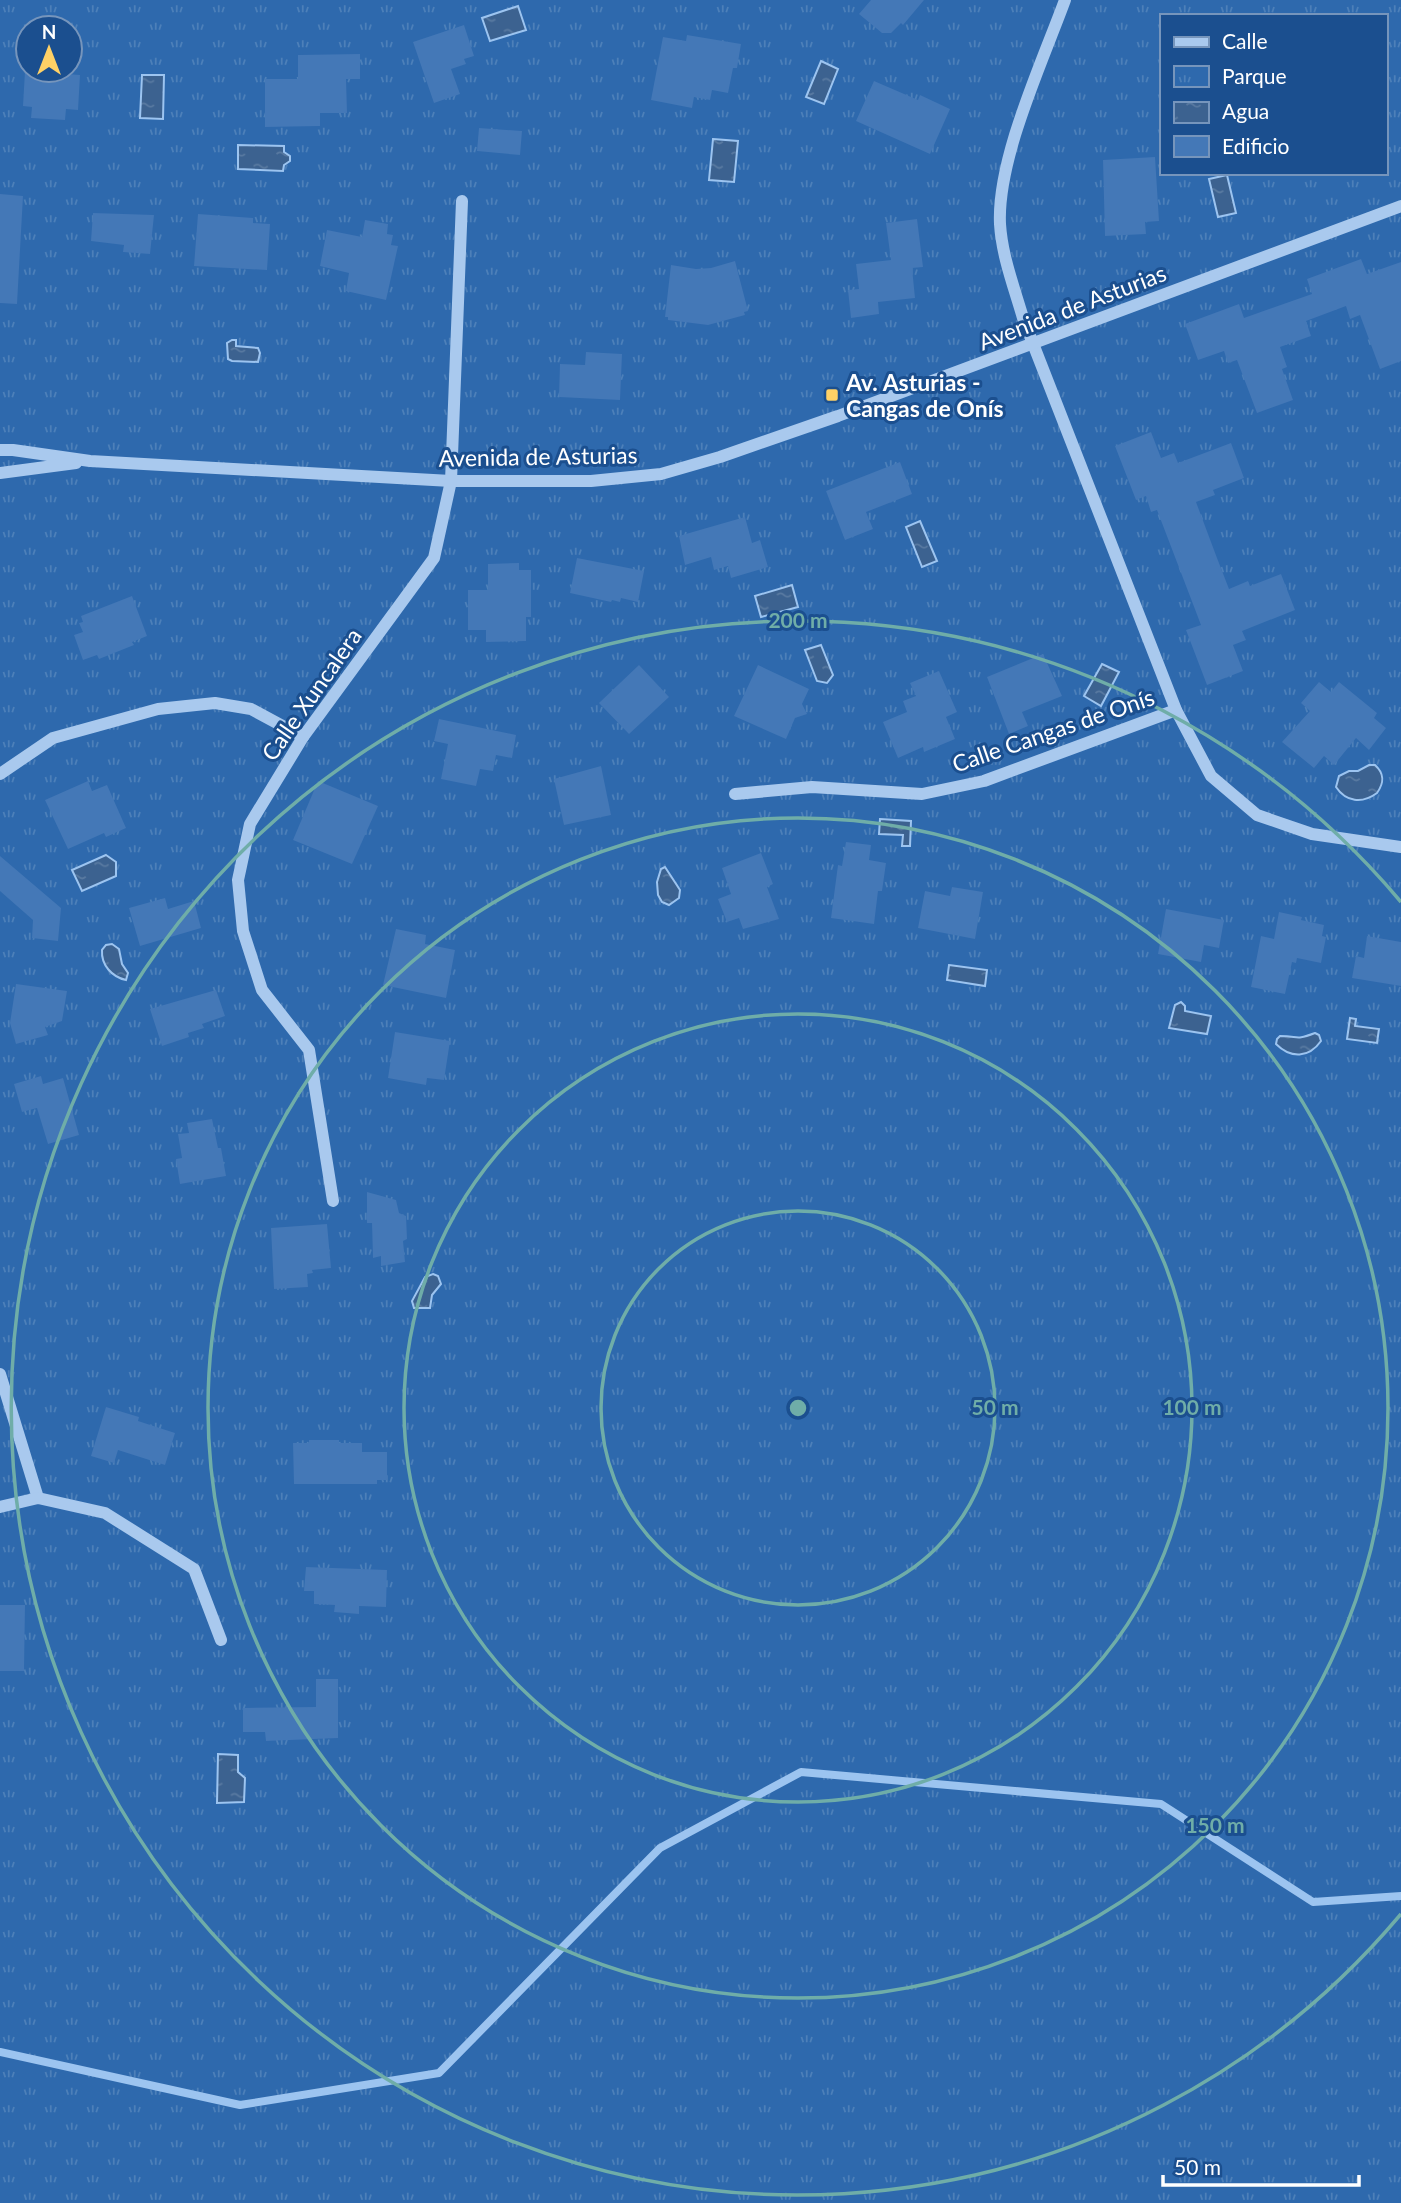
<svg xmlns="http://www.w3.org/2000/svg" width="1401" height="2203" viewBox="0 0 1401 2203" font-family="Lato,sans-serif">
<defs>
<pattern id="park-tufts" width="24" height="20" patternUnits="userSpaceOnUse" patternTransform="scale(1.75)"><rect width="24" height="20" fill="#2e69ad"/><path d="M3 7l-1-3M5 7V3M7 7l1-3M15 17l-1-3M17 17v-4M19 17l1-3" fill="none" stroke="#4d80b9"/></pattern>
<pattern id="water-ripples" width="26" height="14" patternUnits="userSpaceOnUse" patternTransform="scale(1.75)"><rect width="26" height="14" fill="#3c6290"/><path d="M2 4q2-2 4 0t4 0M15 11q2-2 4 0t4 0" fill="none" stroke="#597aa1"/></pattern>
</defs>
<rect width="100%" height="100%" fill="#1b4f8f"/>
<path fill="url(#park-tufts)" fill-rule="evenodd" d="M0 0H1401V2203H0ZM1161 16H1385V173H1161ZM28 28H70V70H28Z"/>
<g fill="url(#water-ripples)" stroke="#9cc4f0" stroke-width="2">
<polygon points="518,6 526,30 490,41 482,18"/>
<polygon points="821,61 838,69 824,104 806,97"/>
<polygon points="142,75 164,75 163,119 140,118"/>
<polygon points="713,139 738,141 734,182 709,180"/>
<polygon points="238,145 284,146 284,152 290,156 290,161 284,165 283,171 238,169"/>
<polygon points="1227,175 1236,213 1218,217 1209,179"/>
<polygon points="232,340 236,340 236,346 258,348 260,353 258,362 232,361 228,359 227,343"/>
<polygon points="920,521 937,561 922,567 906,527"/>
<polygon points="792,585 798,607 761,617 755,596"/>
<polygon points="821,645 833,675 827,683 817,681 805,650"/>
<polygon points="1102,664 1119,672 1101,706 1084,696"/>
<path d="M1369 765H1375C1385 774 1384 783 1377 793 1362 804 1346 802 1336 787L1339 776 1349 771H1358Z"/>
<polygon points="880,819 911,821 910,846 902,846 903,835 879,834"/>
<polygon points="106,855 116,862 116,876 82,891 72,870"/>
<polygon points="665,867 680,890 679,898 669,905 662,902 658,895 657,882 661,869"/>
<path d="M112 944 119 949 122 964 128 973 126 980C112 977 101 965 102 950L106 945Z"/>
<polygon points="949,965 987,970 985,986 947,980"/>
<polygon points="1181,1002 1185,1006 1185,1011 1211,1016 1207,1034 1169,1028 1175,1005"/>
<polygon points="1350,1018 1356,1019 1355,1026 1379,1029 1377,1043 1347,1039"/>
<path d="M1315 1033 1319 1035 1321 1041C1309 1058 1291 1059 1276 1044L1277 1039 1280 1036C1300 1036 1294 1041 1315 1033Z"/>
<polygon points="433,1274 438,1276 441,1284 432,1295 430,1308 414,1308 412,1301 425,1277"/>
<polygon points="218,1754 238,1755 238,1772 245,1778 244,1802 217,1803"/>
</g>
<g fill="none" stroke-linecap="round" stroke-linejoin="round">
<polyline stroke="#9cc4f0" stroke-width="8" points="0,2052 240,2105 439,2073 660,1848 801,1772 1161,1804 1313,1902 1401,1896"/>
</g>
<g fill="#4478b7">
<polygon points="871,0 924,0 903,25 901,23 891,33 882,33 859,14"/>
<polygon points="464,25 474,56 464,59 466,64 451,69 460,94 434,103 413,42"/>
<polygon points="687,35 741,44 737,68 733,68 728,93 712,90 710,100 694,97 692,108 651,100 663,37 686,41"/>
<polygon points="360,54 360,79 346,79 347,113 320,113 320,126 265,127 265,79 298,79 298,55"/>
<polygon points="25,71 80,75 78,110 66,109 65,120 31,118 32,107 23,106"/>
<polygon points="874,81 918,100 920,95 950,109 930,154 856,121"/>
<polygon points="479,128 522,131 520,155 477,151"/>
<polygon points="1155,157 1159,221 1145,222 1146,234 1105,236 1103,160"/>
<polygon points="0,194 23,196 17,304 0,303"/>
<polygon points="93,213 154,215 150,254 123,252 124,245 91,241"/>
<polygon points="198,214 253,218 253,223 270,224 267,270 194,266"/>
<polygon points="917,219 923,267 912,268 915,298 878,302 879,314 851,318 848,290 859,289 856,264 891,260 886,223"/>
<polygon points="365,220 388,224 387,234 393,235 391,245 398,246 386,300 346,291 349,273 320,266 327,230 362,237"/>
<polygon points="1361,259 1367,274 1401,262 1401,361 1380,369 1360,315 1350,319 1346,306 1306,321 1311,336 1280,347 1287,367 1282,369 1293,400 1257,413 1237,360 1228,363 1224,351 1198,360 1185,324 1239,304 1244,318 1312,294 1307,279"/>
<polygon points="735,261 748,311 744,312 745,315 708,325 668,320 668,317 665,317 671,265 696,269 711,268"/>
<polygon points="586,352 622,354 620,400 559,397 560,364 585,365"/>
<polygon points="1151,432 1161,458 1174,453 1178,463 1231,443 1244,478 1213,490 1215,495 1196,502 1217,558 1229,589 1248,581 1250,586 1281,574 1295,610 1242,631 1246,640 1233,645 1243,671 1207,685 1186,630 1201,625 1157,510 1151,512 1146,496 1136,500 1115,446"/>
<polygon points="900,462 912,494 866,512 873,529 845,540 826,491"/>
<polygon points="745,517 752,543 760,540 768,567 731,578 728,566 714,570 711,557 685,565 679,536"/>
<polygon points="577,558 644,571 638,602 621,598 620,602 612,600 611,602 570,593"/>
<polygon points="519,563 519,570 531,570 531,617 526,617 526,641 486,642 486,630 468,630 468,590 488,590 488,564"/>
<polygon points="132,596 147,636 132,642 134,645 99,659 97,655 83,660 74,635 83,632 79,623 83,622 81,616"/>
<polygon points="1043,654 1062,696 1022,712 1028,726 1009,734 987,677"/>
<polygon points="639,665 669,697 629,734 599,703"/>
<polygon points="758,665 809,689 802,704 807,714 795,718 786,739 734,716"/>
<polygon points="939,671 957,712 946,717 955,739 924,752 923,747 898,758 883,722 907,712 903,701 916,696 910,683"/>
<polygon points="1319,682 1331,692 1339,682 1377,713 1374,718 1386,728 1369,750 1356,738 1334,765 1324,756 1314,768 1282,742 1310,711 1301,703"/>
<polygon points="439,719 516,735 512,758 496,755 493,771 480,769 476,786 441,779 448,744 434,741"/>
<polygon points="601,766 611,815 564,825 554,779"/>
<polygon points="88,781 92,791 107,785 126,828 106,837 104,833 68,849 45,800"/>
<polygon points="318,781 378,806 352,864 293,840"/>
<polygon points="846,842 871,845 869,860 886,863 882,891 878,891 874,924 831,918 838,865 842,866"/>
<polygon points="761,853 773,884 767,887 779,919 743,929 739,918 727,922 718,899 731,894 722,868"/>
<polygon points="0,856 61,908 58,941 32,938 33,920 0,891"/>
<polygon points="952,887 983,892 975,939 918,928 925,891 950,896"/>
<polygon points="165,898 168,909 194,901 201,928 140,946 129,908"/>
<polygon points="1166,909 1224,920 1219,948 1204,945 1201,962 1158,954"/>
<polygon points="1279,912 1302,917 1301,920 1324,925 1322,936 1326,937 1321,963 1297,958 1296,963 1292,962 1285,994 1251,987 1261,936 1274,939"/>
<polygon points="396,929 426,935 425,944 455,950 446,998 383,985"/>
<polygon points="1367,936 1401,942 1401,986 1352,978 1356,956 1364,958"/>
<polygon points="16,984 67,991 62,1021 45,1027 48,1035 16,1044 10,1023"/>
<polygon points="216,990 225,1016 202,1024 204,1028 188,1033 189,1037 162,1046 150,1009"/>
<polygon points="395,1032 450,1041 444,1080 427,1078 426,1085 388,1078"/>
<polygon points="41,1076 43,1084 63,1078 79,1135 48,1144 37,1108 22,1112 14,1084"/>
<polygon points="212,1119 218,1148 221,1148 226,1176 180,1184 176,1159 182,1158 178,1134 189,1133 187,1123"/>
<polygon points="367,1192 396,1200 399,1213 406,1216 407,1239 403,1241 405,1262 381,1266 381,1256 373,1258 372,1223 367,1223"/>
<polygon points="327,1224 331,1268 312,1270 313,1273 307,1274 308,1287 274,1289 271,1228"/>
<polygon points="106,1407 139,1417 138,1421 175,1433 165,1465 118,1450 114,1463 91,1456"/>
<polygon points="309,1440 339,1440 339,1443 362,1443 362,1452 387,1452 387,1480 377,1480 377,1484 294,1484 293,1443 309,1443"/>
<polygon points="306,1567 387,1570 386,1607 359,1606 359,1614 334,1612 335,1605 314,1604 314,1591 304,1591"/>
<polygon points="0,1605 25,1605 24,1671 0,1671"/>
<polygon points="316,1679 338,1679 338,1738 266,1741 265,1732 243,1732 243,1708 316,1707"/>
</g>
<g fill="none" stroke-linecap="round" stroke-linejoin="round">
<g stroke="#a9c9ee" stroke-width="12">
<path d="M1065 0C1042 63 997 159 1000 224 1002 256 1014 287 1023 318L1176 710 1211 776 1257 815 1312 834 1401 847"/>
<polyline points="0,450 13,450 90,461 451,481 591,481 661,474 720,457 838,416 1401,206"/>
<polyline points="0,473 76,463"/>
<polyline points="0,774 53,738 158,709 215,703 251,709 303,737"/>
<polyline points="735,794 812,787 922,794 984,781 1176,710"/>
<polyline points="333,1201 309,1050 262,990 243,931 238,880 250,824 303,737 434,558 451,481 462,201"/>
<polyline points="0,1374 38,1498"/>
<polyline points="0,1507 38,1498 105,1513 194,1569 221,1640"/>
</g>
</g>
<g fill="none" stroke="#6fada8" stroke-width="3.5">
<circle cx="798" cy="1408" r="197"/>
<circle cx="798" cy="1408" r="394"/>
<circle cx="798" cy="1408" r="590"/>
<path d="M1401 1914A787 787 0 1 1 1401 902"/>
</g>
<rect fill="#ffd166" stroke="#1b4f8f" stroke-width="2.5" x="825" y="388" width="14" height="14" rx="3.5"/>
<g text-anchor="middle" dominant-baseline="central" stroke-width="6" stroke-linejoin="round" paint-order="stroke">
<g font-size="23" fill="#fff" stroke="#1b4f8f">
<text transform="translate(1072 307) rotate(-21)">Avenida de Asturias</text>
<text transform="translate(538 456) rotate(-1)">Avenida de Asturias</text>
<text transform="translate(311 694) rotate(-55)">Calle Xuncalera</text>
<text transform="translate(1053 730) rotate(-19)">Calle Cangas de Onís</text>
</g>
<g font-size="23" font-weight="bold" fill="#fff" stroke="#1b4f8f" text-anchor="start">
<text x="846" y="382">Av. Asturias -<tspan x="846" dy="26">Cangas de Onís</tspan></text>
</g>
</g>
<circle cx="798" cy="1408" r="10" fill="#6fada8" stroke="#1b4f8f" stroke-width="3.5"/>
<g font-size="21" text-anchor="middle" font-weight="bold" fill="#6fada8" stroke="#1b4f8f" stroke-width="6" stroke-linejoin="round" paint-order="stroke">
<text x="798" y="628">200 m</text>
<text x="995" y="1415">50 m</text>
<text x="1192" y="1415">100 m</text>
<text x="1215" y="1833">150 m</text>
</g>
<rect x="1160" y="14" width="228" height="161" fill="#1b4f8f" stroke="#7695bc" stroke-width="2"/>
<rect x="1174" y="37" width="35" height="10" fill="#a9c9ee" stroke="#7695bc" stroke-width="2"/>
<text x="1222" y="49" font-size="21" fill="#ffffff">Calle</text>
<rect x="1174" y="66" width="35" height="21" fill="url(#park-tufts)" stroke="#7695bc" stroke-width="2"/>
<text x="1222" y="84" font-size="21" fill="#ffffff">Parque</text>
<rect x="1174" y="102" width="35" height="21" fill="url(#water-ripples)" stroke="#7695bc" stroke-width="2"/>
<text x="1222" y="119" font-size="21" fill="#ffffff">Agua</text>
<rect x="1174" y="136" width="35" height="21" fill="#4478b7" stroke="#7695bc" stroke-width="2"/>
<text x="1222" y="154" font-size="21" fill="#ffffff">Edificio</text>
<g transform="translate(49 49)"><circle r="33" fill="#1b4f8f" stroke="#7695bc" stroke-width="2"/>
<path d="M0-5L12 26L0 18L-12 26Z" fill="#ffd166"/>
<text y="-10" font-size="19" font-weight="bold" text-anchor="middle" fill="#ffffff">N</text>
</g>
<path d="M1163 2175v10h196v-10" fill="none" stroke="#ffffff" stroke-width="3.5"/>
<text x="1174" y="2175" font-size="21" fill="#ffffff" stroke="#1b4f8f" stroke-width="5" paint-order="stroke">50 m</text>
</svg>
